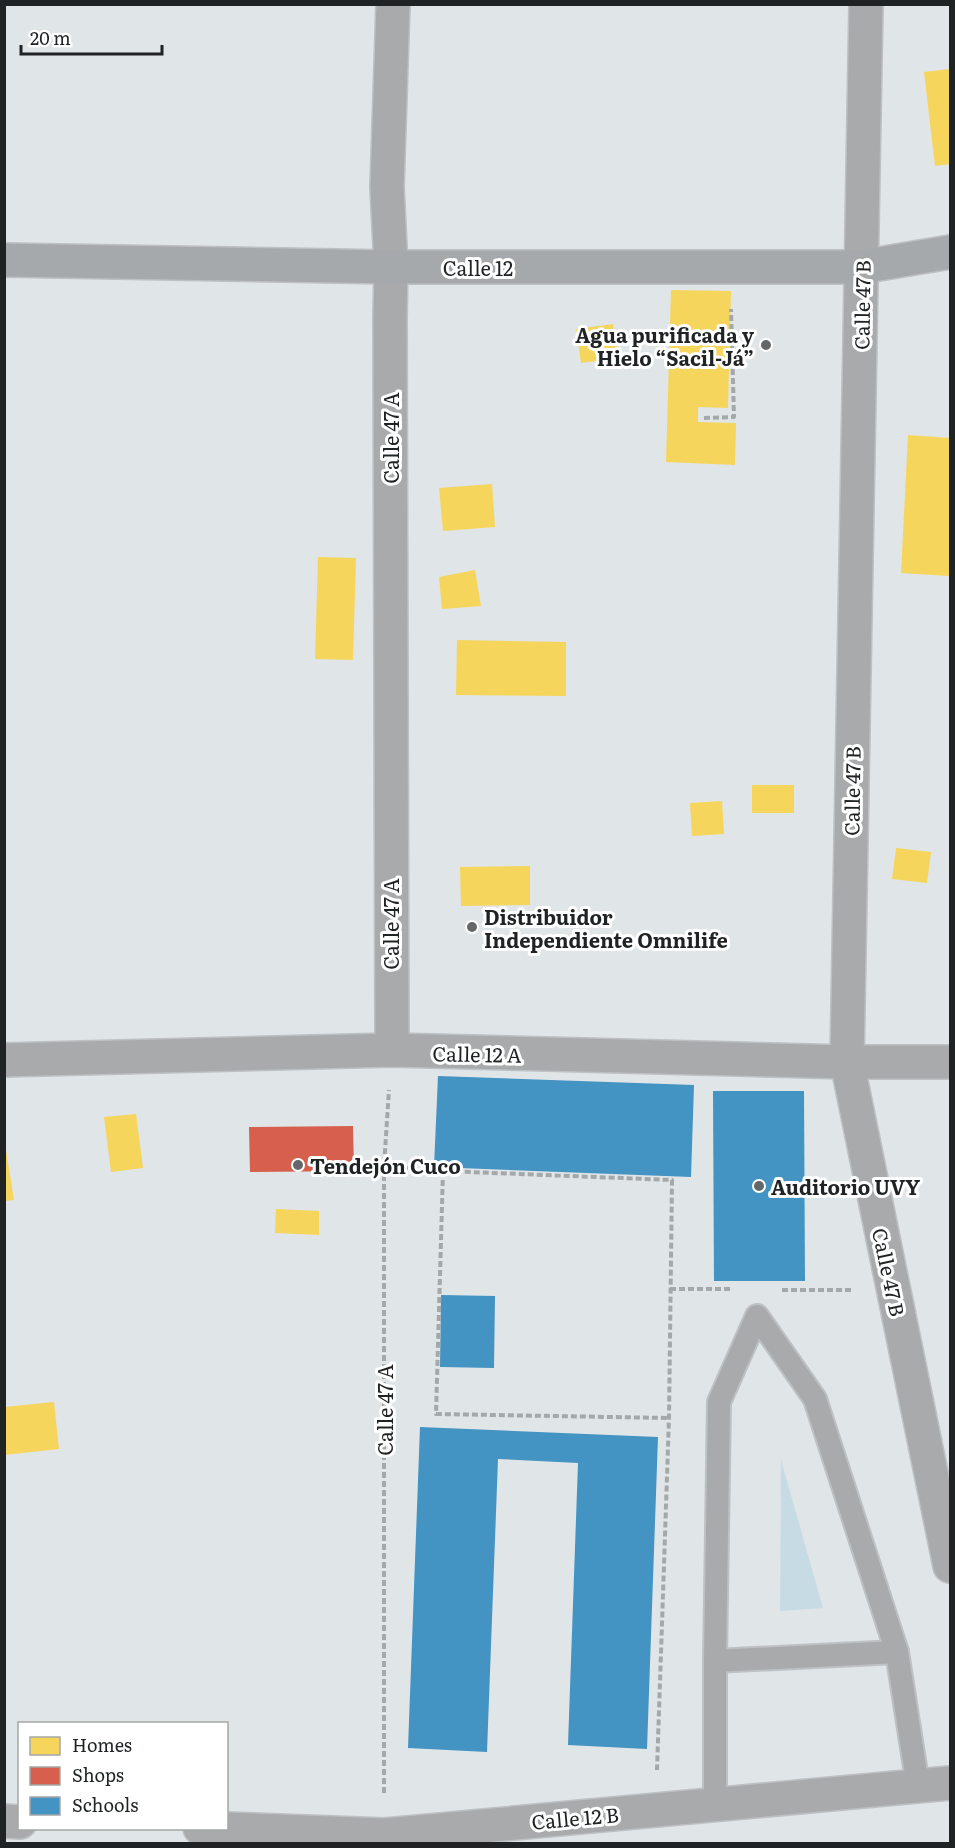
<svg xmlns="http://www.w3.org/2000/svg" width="955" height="1848" viewBox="0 0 955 1848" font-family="Literata,serif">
<rect width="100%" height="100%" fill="#e0e5e7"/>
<polygon fill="#c6dbe4" points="781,1460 823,1608 780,1611"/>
<g fill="#f6d55c">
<polygon points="950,69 950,164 935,166 924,72"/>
<polygon points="671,290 731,291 728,408 698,407 698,422 736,423 735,465 666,462"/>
<polygon points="613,324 619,358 581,363 576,329"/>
<polygon points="908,435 950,438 949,576 901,573"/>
<polygon points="492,484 495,527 443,531 439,488"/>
<polygon points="318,557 356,558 353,660 315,659"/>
<polygon points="475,570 481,606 442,609 439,577"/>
<polygon points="457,640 566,642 566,696 456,695"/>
<rect x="752" y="785" width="42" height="28"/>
<polygon points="722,801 724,834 692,836 690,803"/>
<polygon points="896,848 931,852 927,883 892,879"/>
<polygon points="530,866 530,905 461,906 460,867"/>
<polygon points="136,1114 143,1168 111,1172 104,1117"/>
<polygon points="4,1138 14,1200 4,1201"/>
<polygon points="276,1209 319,1211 319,1235 275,1233"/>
<polygon points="54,1402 59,1449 4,1455 4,1407"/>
</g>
<polygon fill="#d6604d" points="353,1126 354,1171 250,1172 249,1127"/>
<g fill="#4393c3">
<polygon points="438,1076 694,1085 691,1177 434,1167"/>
<polygon points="713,1091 804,1091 805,1281 714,1281"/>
<polygon points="441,1295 495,1296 494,1368 440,1367"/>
<polygon points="420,1427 658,1437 647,1749 568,1745 578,1463 498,1459 487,1752 408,1748"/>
</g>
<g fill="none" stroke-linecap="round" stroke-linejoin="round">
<g stroke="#bec1c3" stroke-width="26">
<g id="lane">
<polyline points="715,1661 897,1652"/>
<polyline points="715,1805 715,1661 719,1402 757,1316 815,1399 897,1652 918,1786"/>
</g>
</g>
<g stroke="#bec1c3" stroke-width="36">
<g id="street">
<polyline points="866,4 847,1062 950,1566"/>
<polyline points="392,1050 390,318 391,267 387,187 393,4"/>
<polyline points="4,1060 392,1050 847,1062 950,1062"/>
<polyline points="4,1821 20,1822"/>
<polyline points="200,1828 385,1835 950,1783"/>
</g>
</g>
<g stroke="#bec1c3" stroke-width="36">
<polyline id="secondary" points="4,260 391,267 861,267 950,252"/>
</g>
<g stroke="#a4a8a9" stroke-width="4" stroke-dasharray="6 3" stroke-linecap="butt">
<polyline points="704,418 734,417 731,309"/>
<polyline points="384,1166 443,1171 672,1180 669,1418 657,1770"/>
<polyline points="443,1171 436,1414 669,1418"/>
<polyline points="670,1289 732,1289"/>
<polyline points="782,1290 852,1290"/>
<polyline points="384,1793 384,1166 389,1090"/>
</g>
<use href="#lane" stroke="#a8aaab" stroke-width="22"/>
<use href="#street" stroke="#a8aaab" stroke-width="33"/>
<use href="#secondary" stroke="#a6a9ab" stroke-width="33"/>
</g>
<g fill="#636768" stroke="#fff" stroke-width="2">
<circle cx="766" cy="345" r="6"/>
<circle cx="472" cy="927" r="6"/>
<circle cx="298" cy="1165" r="6"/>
<circle cx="759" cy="1186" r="6"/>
</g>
<g text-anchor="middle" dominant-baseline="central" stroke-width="6" stroke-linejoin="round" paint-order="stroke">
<g font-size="20" fill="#1f2324" stroke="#fff">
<text x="478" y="267">Calle 12</text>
<text transform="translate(861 305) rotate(-89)">Calle 47 B</text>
<text transform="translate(390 438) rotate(-90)">Calle 47 A</text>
<text transform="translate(851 791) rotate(-89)">Calle 47 B</text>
<text transform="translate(390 924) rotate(-90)">Calle 47 A</text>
<text transform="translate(477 1053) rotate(1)">Calle 12 A</text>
<text transform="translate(890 1272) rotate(78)">Calle 47 B</text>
<text transform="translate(384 1410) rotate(-90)">Calle 47 A</text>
<text transform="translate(575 1817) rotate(-5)">Calle 12 B</text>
</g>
<g font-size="20" font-weight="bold" fill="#1f2324" stroke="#fff" text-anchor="start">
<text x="754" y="334" text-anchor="end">Agua purificada y<tspan x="754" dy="23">Hielo “Sacil-Já”</tspan></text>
<text x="484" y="916">Distribuidor<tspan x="484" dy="23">Independiente Omnilife</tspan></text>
<text x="310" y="1165">Tendejón Cuco</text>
<text x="771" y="1186">Auditorio UVY</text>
</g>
</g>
<rect width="955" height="1848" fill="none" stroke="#1f2324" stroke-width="12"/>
<rect x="18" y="1722" width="210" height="108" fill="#ffffff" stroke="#a5a7a7" stroke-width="1.5"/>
<rect x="30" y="1737" width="30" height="18" fill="#f6d55c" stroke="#a5a7a7" stroke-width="1.5"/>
<text x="72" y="1752" font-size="18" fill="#1f2324">Homes</text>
<rect x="30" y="1767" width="30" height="18" fill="#d6604d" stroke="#a5a7a7" stroke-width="1.5"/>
<text x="72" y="1782" font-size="18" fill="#1f2324">Shops</text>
<rect x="30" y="1797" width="30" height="18" fill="#4393c3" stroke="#a5a7a7" stroke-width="1.5"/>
<text x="72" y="1812" font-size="18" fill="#1f2324">Schools</text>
<path d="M21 45v9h141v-9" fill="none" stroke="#1f2324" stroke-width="3"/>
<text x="30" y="45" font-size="18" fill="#1f2324" stroke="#ffffff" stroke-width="4.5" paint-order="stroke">20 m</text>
</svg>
